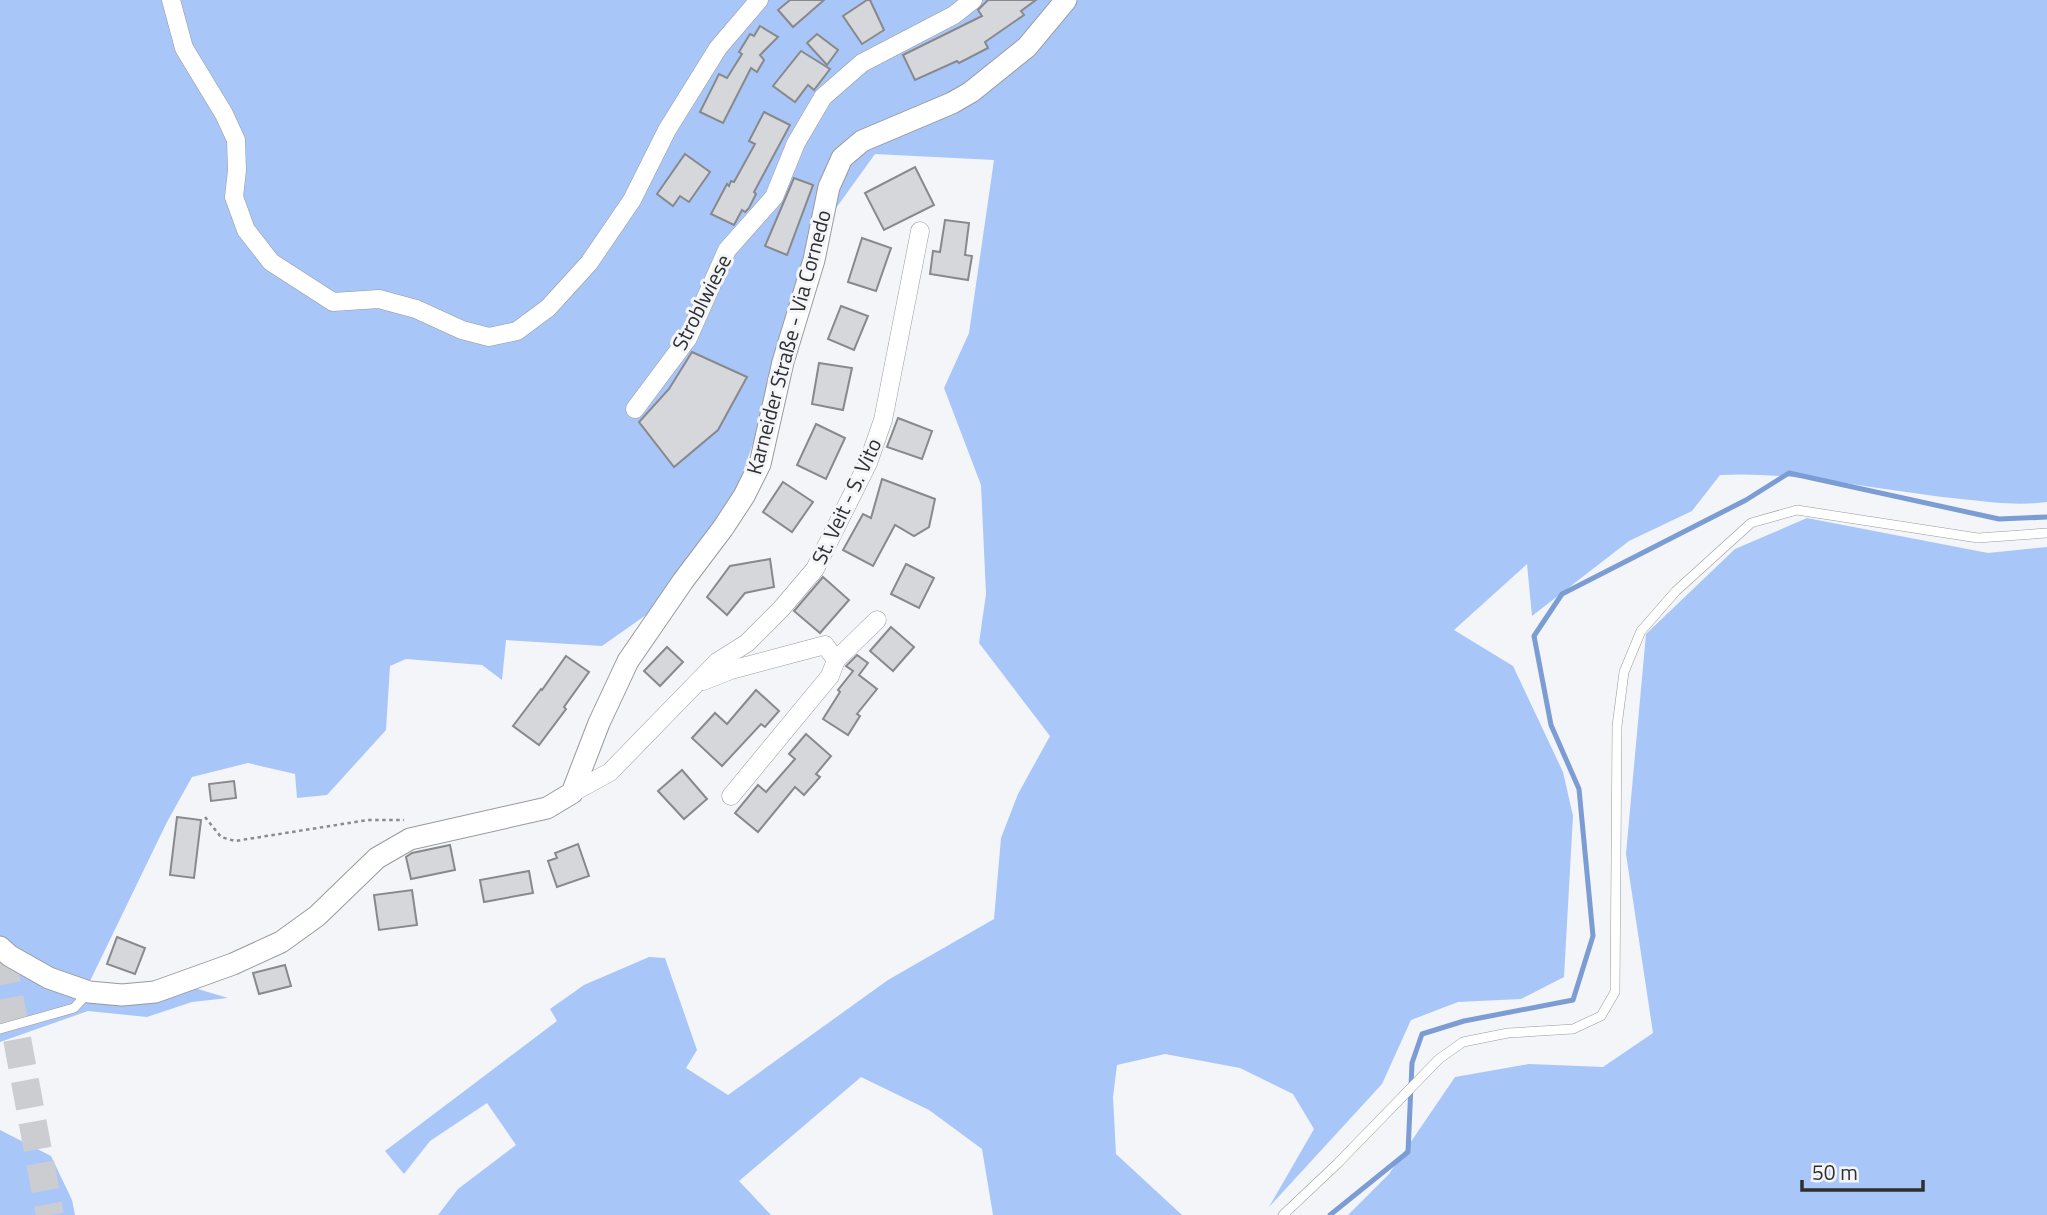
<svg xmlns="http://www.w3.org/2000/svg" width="2047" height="1215" viewBox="0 0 2047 1215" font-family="'Titillium Web',sans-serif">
<rect width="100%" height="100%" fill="#f3f5f9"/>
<g fill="#a9c6f9">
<path d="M0 0H2047V502C2018 506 1990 502 1961 499 1881 491 1800 471 1720 475L1692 511 1629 541 1532 616 1527 564 1454 630 1513 666 1563 772 1573 816 1564 977 1521 999 1458 1002 1411 1020 1382 1084 1269 1207 1314 1129 1293 1094 1240 1068 1165 1054 1117 1065 1113 1097 1116 1154 1182 1215H993L982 1149 929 1110 861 1077 739 1181 771 1215H438L458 1189 516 1145 487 1103 430 1141 404 1174 385 1151 557 1021 550 1009 584 985 649 957 665 958 697 1050 686 1068 728 1095 888 980 994 919 1001 838 1018 794 1050 736 979 643 986 594 981 485 944 388 969 333 994 160 875 154 821 229 786 351 723 528 656 608 602 646 506 640 502 680 482 665 406 659 390 666 386 730 327 795 297 798 295 774 248 763 192 777 167 822 90 981 126 985 164 979 228 998 192 1002 147 1017 88 1011 0 1042Z"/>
<polygon points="1807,518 1988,553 2047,547 2047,1215 1348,1215 1389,1174 1455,1077 1529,1064 1603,1067 1653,1033 1626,854 1646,634 1735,549"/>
<polygon points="0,1130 51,1156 72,1200 75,1215 0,1215"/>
</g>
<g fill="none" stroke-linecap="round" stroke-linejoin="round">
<polyline stroke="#7c9cd4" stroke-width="5" points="1330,1215 1408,1152 1412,1063 1422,1034 1464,1021 1573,1000 1593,936 1579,789 1551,725 1534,636 1562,594 1746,500 1789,473 1999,519 2047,517"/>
</g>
<g fill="#d5d7db" stroke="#87898c" stroke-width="2">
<polygon points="790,0 824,0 793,27 778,10"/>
<polygon points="867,0 870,0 884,30 862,44 843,16"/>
<polygon points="988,0 1036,0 1021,11 1024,15 985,42 988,48 959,63 957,61 915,80 903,55 982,16 978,10"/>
<polygon points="760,26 778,37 760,55 764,60 757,72 751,68 723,123 700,112 719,74 727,78 742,54 739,52 750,34 754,36"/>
<polygon points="817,34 838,50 827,65 807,43"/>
<polygon points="801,51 830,69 814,90 808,85 795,102 773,86"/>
<polygon points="764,112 790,125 754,192 756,194 749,208 745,212 742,210 734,225 711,214 727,184 729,186 731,181 734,182 755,144 749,141"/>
<polygon points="685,154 710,172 689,202 680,196 673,206 657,194"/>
<polygon points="915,167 934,205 884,230 865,193"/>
<polygon points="794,178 813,185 787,255 765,246"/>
<polygon points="945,220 969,223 965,255 972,256 968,280 930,274 933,251 940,252"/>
<polygon points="862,238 891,248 876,291 848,282"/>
<polygon points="841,306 868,316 854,350 828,339"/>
<polygon points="692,352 747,377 718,430 674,467 639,422 669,389"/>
<polygon points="819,363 852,368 843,410 812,404"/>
<polygon points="898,418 932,431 922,459 887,447"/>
<polygon points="816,424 845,438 826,479 797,465"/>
<polygon points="882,479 935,499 929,527 914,536 895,525 873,566 843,550 863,514 871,518"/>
<polygon points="783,482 813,502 792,532 763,512"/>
<polygon points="770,559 774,587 745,593 727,615 707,597 730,566"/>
<polygon points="906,564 934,578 919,608 891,594"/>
<polygon points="823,577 849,600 820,633 794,611"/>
<polygon points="891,627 914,647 893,671 870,651"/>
<polygon points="667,647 683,662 660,686 644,671"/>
<polygon points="857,655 868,663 859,675 877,689 857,714 860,716 848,735 823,719 840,692 838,690 853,671 846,666"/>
<polygon points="566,656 589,672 564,707 566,709 539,745 513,726 541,689 542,690"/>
<polygon points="756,690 779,711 765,727 761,724 722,766 692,738 715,713 727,724"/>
<polygon points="806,734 831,756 816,774 820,777 804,795 795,787 758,832 735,813 758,785 766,792 795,759 789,754"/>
<polygon points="682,770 707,799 684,819 658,791"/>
<polygon points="234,781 236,798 211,801 209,784"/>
<polygon points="177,817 201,820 194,878 170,875"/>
<polygon points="578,844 589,876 557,887 548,861 557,858 555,853"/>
<polygon points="450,845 455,870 411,879 406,857 412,853"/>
<polygon points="529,871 533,893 484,902 480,880"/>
<polygon points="412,890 417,925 379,930 374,895"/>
<polygon points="117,937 145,948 135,974 107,964"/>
<polygon points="285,965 291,986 259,994 253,973"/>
</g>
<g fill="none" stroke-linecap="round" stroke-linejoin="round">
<polyline stroke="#cccdd1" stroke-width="28" stroke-dasharray="28 14" stroke-linecap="butt" points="0,957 4,969 50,1215"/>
<g stroke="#989a9d" stroke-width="10">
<g id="service">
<polyline points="0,1029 74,1008 88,993"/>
<polyline points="1283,1215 1337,1164 1439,1059 1463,1042 1508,1033 1573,1029 1601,1016 1615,992 1617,726 1624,672 1641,631 1676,591 1751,523 1797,510 1978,538 2047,533"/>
</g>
</g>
<g stroke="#989a9d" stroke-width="19">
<g id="minor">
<polyline points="171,0 184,48 224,114 236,140 237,170 234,197 246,230 271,262 333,302 379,299 416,309 462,330 489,337 517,331 548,308 589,263 632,200 667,130 718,48 759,0"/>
<polyline points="635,409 688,338 727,250 774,197 796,143 823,97 862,63 954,15 973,0"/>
<polyline points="836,660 877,620"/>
<polyline points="703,681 731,670 825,645 836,660 830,676 731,796"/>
<polyline points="572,793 610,772 717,662 747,643 781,609 815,569 868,463 883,420 920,231"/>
</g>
</g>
<g stroke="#989a9d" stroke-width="23">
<polyline id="tertiary" points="0,947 10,956 49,978 89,992 122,995 155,992 233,964 281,942 317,916 377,858 410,839 547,808 572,793 599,723 628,661 683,581 723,528 744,496 760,464 783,362 814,260 829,187 842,158 862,141 952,103 971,92 1027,47 1066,0"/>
</g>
<polyline stroke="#898b8d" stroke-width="2.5" stroke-dasharray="3.5 3.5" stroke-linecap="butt" points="205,817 221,837 235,841 368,820 404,820"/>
<use href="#service" stroke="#fff" stroke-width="9"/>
<use href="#minor" stroke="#fff" stroke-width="18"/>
<use href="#tertiary" stroke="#fff" stroke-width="21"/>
</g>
<g text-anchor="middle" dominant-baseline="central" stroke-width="6" stroke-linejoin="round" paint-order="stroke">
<g font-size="21" fill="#2e2f30" stroke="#f3f5f9">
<text transform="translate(701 302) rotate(-63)">Stroblwiese</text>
<text transform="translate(788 342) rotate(-75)">Karneider Straße - Via Cornedo</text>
<text transform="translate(846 501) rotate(-65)">St. Veit - S. Vito</text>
</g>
</g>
<path d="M1802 1180v10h121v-10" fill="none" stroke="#2e2f30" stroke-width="3.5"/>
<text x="1812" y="1180" font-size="21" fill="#2e2f30" stroke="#f3f5f9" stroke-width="5" paint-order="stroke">50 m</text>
</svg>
